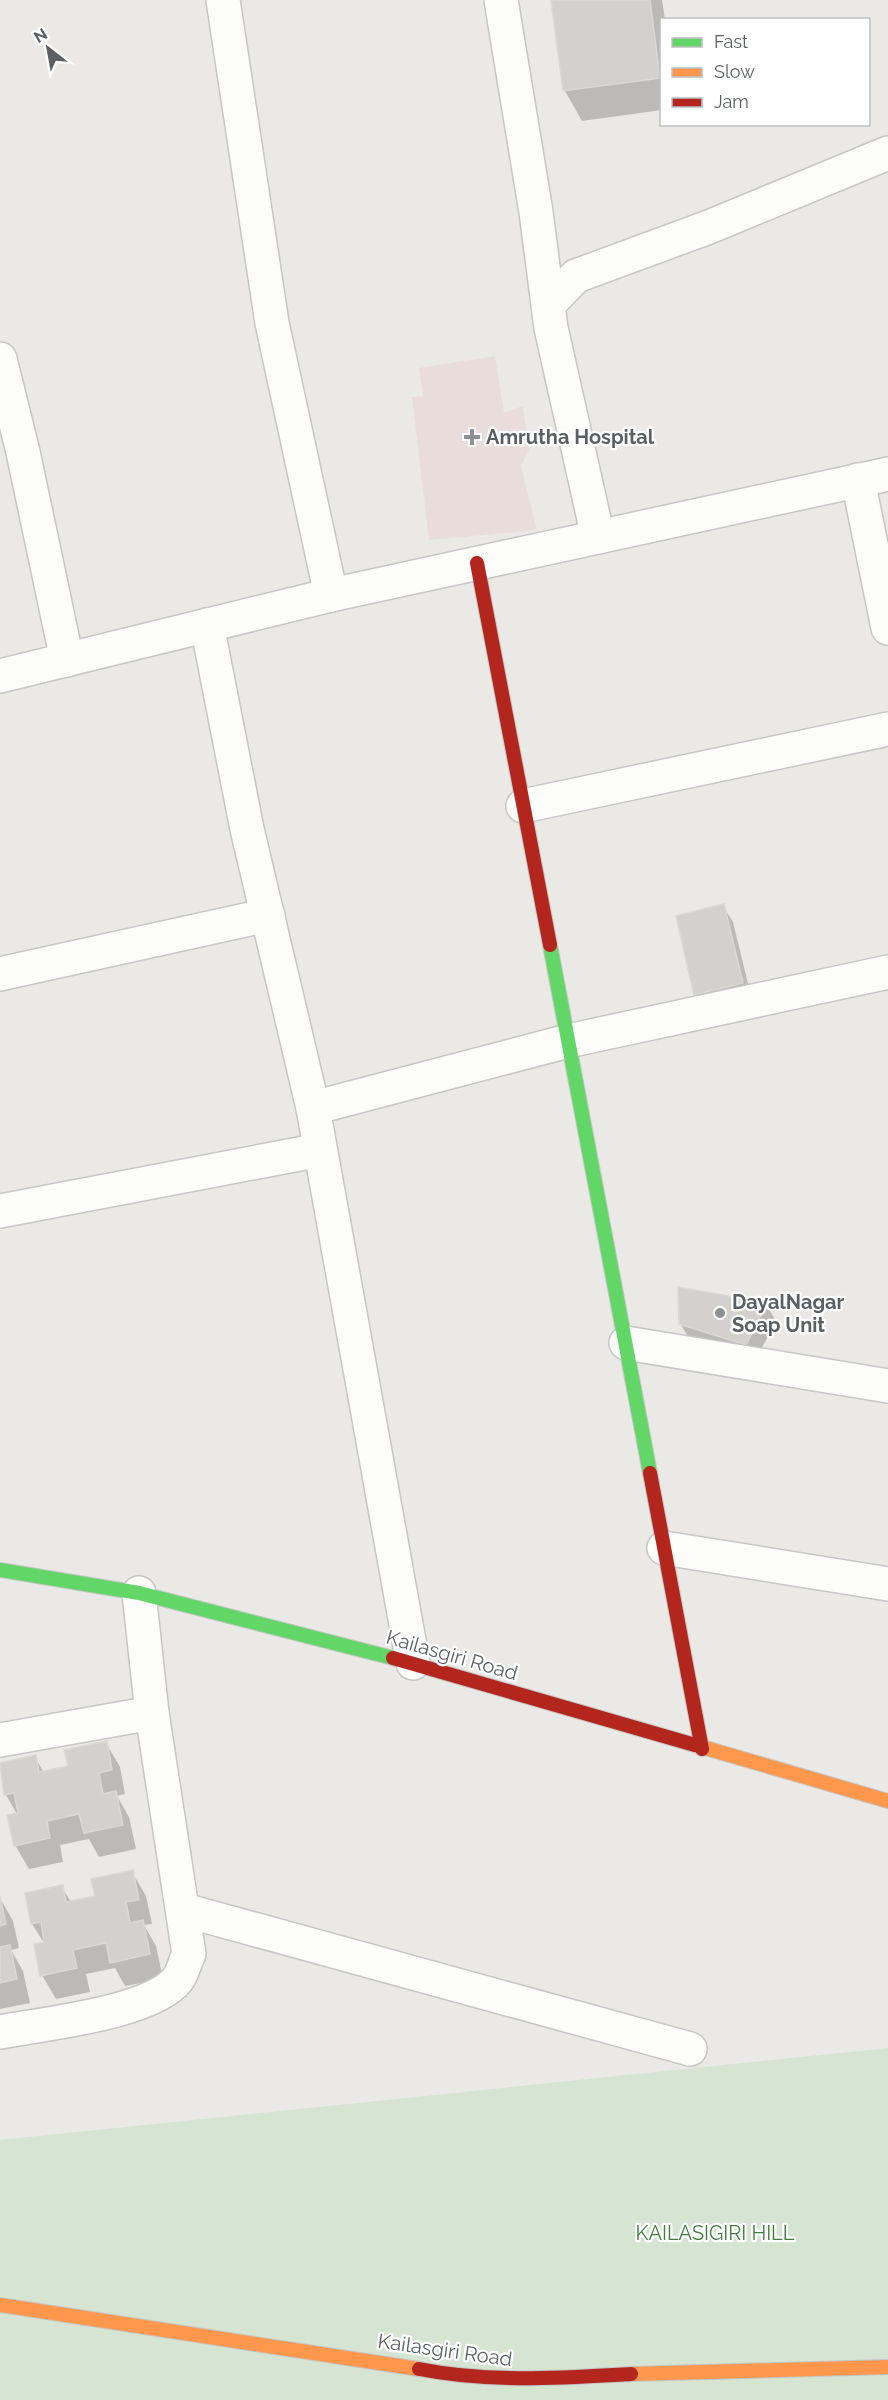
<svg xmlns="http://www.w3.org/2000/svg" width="888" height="2400" viewBox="0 0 888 2400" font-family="Raleway,sans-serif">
<rect width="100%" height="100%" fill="#eae9e5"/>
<polygon fill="#e9dddb" points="495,356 504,413 523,406 529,450 521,466 537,530 429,540 412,397 423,396 419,368"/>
<polygon fill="#d5e5d2" points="888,2048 888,2400 0,2400 0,2140"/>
<g fill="#0003">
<polygon points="553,0 662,0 665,20 662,20 662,110 582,121 565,91"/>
<polygon points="723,906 733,922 752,1000 706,1011 696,994"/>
<polygon points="766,1304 776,1321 755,1361 690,1340 680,1323"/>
<polygon points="106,1743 120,1767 125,1794 117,1796 129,1817 136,1849 99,1857 89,1839 60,1845 63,1862 29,1869 15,1845 17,1814 6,1795 0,1764 35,1757 44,1773 70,1767"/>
<polygon points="132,1872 146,1896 152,1924 144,1925 156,1946 163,1979 125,1986 115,1968 86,1974 90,1992 56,1999 42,1975 44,1943 32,1924 27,1894 62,1887 71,1902 97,1897"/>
<polygon points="0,1898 13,1921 19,1948 11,1950 23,1971 30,2003 0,2009"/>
</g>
<g fill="#d2d1ce" stroke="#d9d8d4" stroke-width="1.5">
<polygon points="551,0 650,0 660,78 563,91"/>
<polygon points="724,904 743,983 694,995 676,916"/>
<polygon points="678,1287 767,1303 746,1345 679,1324"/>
<polygon points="107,1741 112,1770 99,1773 103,1794 116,1791 123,1825 84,1833 79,1814 47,1821 50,1838 14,1846 7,1815 18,1813 14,1793 4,1795 0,1763 36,1755 39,1772 68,1766 64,1750"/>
<polygon points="133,1870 139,1900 126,1902 130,1923 143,1920 150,1954 110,1963 106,1943 73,1950 77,1968 40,1976 34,1944 44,1942 41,1922 31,1924 25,1893 63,1885 66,1902 95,1896 91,1879"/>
<polygon points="0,1896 6,1924 0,1926"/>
<polygon points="10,1945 17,1979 0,1983 0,1947"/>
</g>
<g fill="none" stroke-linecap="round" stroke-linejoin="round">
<g stroke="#c6c6c6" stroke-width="36">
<g id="street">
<polyline points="223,0 272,323 331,595"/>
<polyline points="501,0 536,212 551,328 598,537"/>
<polyline points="550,303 576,276 709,227 888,153"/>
<polyline points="0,359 23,452 67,660"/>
<polyline points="858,480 888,628"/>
<polyline points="207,625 247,829 313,1108 413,1663"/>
<polyline points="0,676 331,595 888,474"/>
<polyline points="523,806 888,729"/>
<polyline points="0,974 268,915"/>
<polyline points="313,1108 568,1041 888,972"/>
<polyline points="0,1211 320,1150"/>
<polyline points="626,1343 888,1386"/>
<polyline points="664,1548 888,1584"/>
<polyline points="0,1740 152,1713"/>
<polyline points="184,1910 690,2049"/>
<path d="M0 2032C42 2024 152 2013 178 1979 183 1972 185 1961 189 1954L152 1713 139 1593"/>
</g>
</g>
<g stroke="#c5c6c6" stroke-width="16">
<g id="fast">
<polyline points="550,945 650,1473"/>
<polyline points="0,1570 139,1593 393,1658"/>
</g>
</g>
<g stroke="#c5c6c6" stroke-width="16">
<g id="slow">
<polyline points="695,1745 888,1801"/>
<polyline points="0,2305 419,2369"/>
<polyline points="631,2374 888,2367"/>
</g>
</g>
<g stroke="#c5c6c6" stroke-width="16">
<g id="jam">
<polyline points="477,563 550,945"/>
<polyline points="650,1473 702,1749"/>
<polyline points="393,1658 695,1745"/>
<path d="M419 2369C490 2383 559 2378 631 2374"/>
</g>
</g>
<use href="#street" stroke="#fcfcfb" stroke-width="33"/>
<use href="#fast" stroke="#63d668" stroke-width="14"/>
<use href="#slow" stroke="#ff974d" stroke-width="14"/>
<use href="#jam" stroke="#b3261e" stroke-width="14"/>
</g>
<g fill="#8d8f90" stroke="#fff" stroke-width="2">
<path d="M469 428h6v6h6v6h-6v6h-6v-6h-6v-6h6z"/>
<circle cx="720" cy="1313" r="6"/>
</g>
<g text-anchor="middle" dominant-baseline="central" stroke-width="4.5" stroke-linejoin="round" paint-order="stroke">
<g font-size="20" font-weight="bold" fill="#5b5f62" stroke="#fff" text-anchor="start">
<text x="486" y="437">Amrutha Hospital</text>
<text x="732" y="1302">DayalNagar<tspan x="732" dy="23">Soap Unit</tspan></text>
</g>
<g font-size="20" fill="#5b5f62" stroke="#fff">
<text transform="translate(452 1655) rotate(16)">Kailasgiri Road</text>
<text transform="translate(445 2350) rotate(8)">Kailasgiri Road</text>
</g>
<g font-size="20" fill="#3f7e3f" stroke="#fff">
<text x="715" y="2233">KAILASIGIRI HILL</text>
</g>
</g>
<rect x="660" y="18" width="210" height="108" fill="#ffffff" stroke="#bdbfc0" stroke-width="1.5"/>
<rect x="672" y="38" width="30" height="9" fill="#63d668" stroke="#bdbfc0" stroke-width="1.5"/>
<text x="714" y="48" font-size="18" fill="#5b5f62">Fast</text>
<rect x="672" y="68" width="30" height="9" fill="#ff974d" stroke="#bdbfc0" stroke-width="1.5"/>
<text x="714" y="78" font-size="18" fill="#5b5f62">Slow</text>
<rect x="672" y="98" width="30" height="9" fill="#b3261e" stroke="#bdbfc0" stroke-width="1.5"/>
<text x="714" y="108" font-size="18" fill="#5b5f62">Jam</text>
<g transform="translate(48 48) rotate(329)" stroke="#ffffff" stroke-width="4.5" paint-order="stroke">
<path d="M0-4.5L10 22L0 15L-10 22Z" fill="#5b5f62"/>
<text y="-9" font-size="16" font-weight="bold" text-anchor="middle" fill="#5b5f62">N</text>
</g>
</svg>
